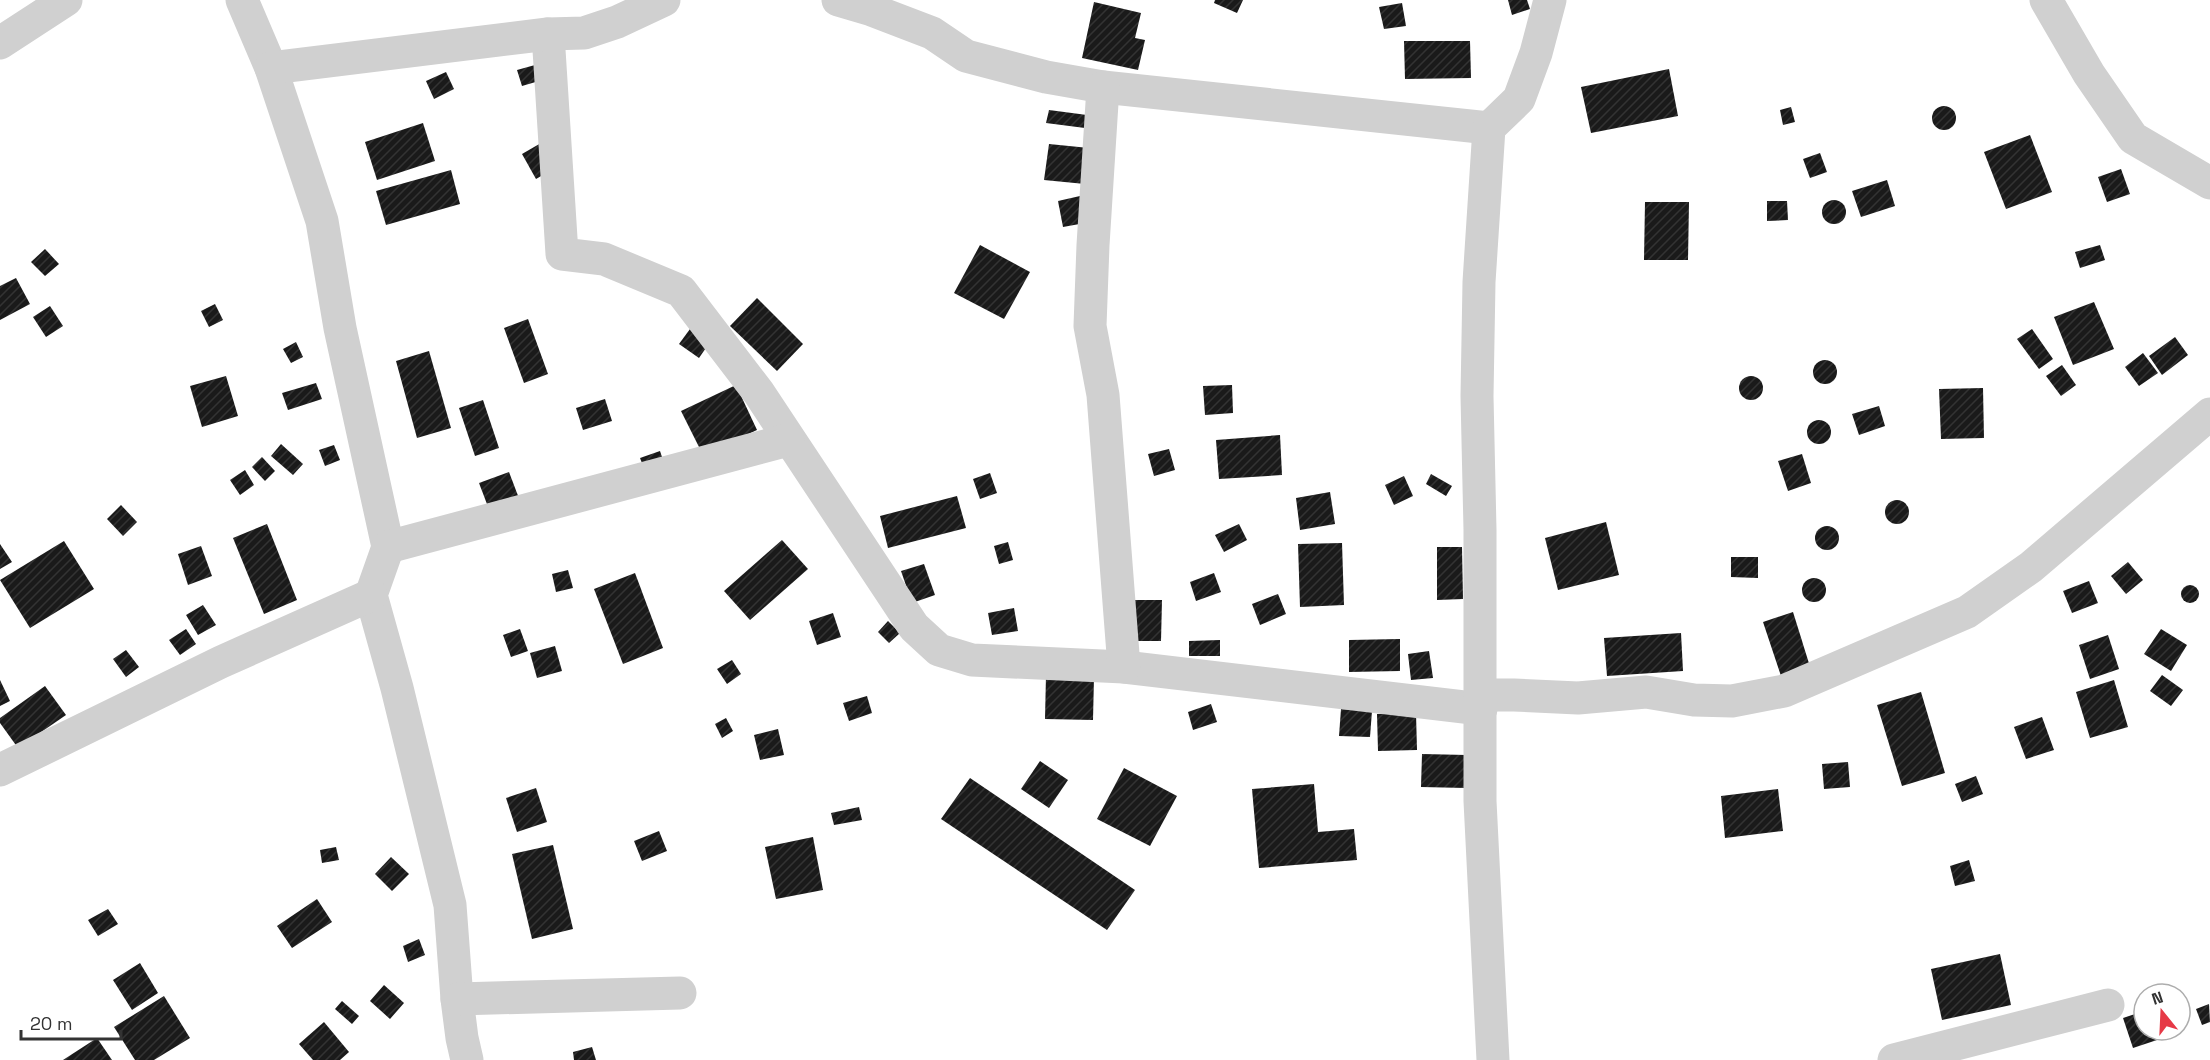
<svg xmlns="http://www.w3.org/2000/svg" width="2210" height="1060" viewBox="0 0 2210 1060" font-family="'Space Grotesk',sans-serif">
<defs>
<pattern id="building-hatch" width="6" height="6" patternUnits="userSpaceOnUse" patternTransform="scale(1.5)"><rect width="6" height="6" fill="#1a1a1a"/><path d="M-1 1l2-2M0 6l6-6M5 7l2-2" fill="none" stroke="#333"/></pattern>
</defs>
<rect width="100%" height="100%" fill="#fff"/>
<g fill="url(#building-hatch)">
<polygon points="1215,0 1243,0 1237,13 1214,3"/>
<polygon points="1508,0 1527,0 1530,9 1512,15"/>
<polygon points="1094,2 1141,13 1135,38 1145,40 1138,70 1082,58"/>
<polygon points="1402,3 1406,26 1384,29 1379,7"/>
<polygon points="1404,41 1470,41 1471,78 1405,79"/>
<polygon points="535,65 539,81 522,86 517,70"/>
<polygon points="1669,69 1678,116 1591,133 1581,87"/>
<polygon points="446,72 454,89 434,99 426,81"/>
<circle cx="1944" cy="118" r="12"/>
<polygon points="1791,107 1795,122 1783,125 1780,110"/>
<polygon points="1049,110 1087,115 1085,128 1046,123"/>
<polygon points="423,123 435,161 377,180 365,142"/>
<polygon points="2030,135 2052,192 2006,209 1984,152"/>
<polygon points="541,143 555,168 536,179 522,154"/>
<polygon points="1049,144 1089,148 1085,184 1044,180"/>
<polygon points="1820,153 1827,172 1810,178 1803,159"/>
<polygon points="2121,169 2130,194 2107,202 2098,177"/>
<polygon points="451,170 460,204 386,225 376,191"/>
<polygon points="1887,180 1895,206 1861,217 1852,191"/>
<polygon points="1080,196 1085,223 1063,227 1058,201"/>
<circle cx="1834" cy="212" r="12"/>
<polygon points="1767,201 1787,201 1788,220 1767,221"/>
<polygon points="1645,202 1689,202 1688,260 1644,260"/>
<polygon points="980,245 1030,272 1004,319 954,293"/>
<polygon points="2100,245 2105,260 2080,268 2075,252"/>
<polygon points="45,249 59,264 45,276 31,262"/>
<polygon points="16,278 30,304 0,320 0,286"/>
<polygon points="757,298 803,344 777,371 730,326"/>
<polygon points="2094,302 2114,349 2073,365 2054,317"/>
<polygon points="215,304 223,320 209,327 201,311"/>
<polygon points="50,306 63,326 46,337 33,317"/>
<polygon points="528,319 548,374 524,383 504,328"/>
<polygon points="690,329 710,342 699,358 679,344"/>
<polygon points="2032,329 2053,359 2039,369 2017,339"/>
<polygon points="2175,337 2188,355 2162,375 2149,356"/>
<polygon points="296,342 303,357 291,363 283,349"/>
<polygon points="429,351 451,428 417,438 396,361"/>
<polygon points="2143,353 2158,373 2139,386 2125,367"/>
<circle cx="1825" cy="372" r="12"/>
<polygon points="2062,365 2076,385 2061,396 2046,376"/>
<circle cx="1751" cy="388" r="12"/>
<polygon points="226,376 238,416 202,427 190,386"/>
<polygon points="316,383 322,399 288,410 282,393"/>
<polygon points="736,385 757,430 703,455 681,411"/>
<polygon points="1232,385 1233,413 1205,415 1203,386"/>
<polygon points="1983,388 1984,438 1941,439 1939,389"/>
<polygon points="605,399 612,421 583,430 576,408"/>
<polygon points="483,400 499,448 475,456 459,408"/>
<polygon points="1879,406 1885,426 1859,435 1852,414"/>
<circle cx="1819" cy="432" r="12"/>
<polygon points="1280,435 1282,475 1219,479 1216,440"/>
<polygon points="281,444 303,464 293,475 271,456"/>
<polygon points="334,445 340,460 325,466 319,450"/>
<polygon points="1169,449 1175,470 1154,476 1148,454"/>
<polygon points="660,451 666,469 647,476 640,458"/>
<polygon points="1802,454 1811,483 1788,491 1778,461"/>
<polygon points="262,457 275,471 265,481 252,467"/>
<polygon points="245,470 254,485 240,495 230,480"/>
<polygon points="509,472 520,501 490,512 479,483"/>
<polygon points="990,473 997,493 980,499 973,479"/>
<polygon points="1431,474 1452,486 1446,496 1426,484"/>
<polygon points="1404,476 1413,496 1394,505 1385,485"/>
<polygon points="1330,492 1335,524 1300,530 1296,498"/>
<polygon points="957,496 966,528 888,548 880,516"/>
<circle cx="1897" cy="512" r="12"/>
<polygon points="121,505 137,522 123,536 107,519"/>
<polygon points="1606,522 1619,575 1558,590 1545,538"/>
<polygon points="267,524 297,600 264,614 233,538"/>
<polygon points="1239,524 1247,540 1224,552 1215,535"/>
<circle cx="1827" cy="538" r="12"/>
<polygon points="782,540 808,569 750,620 724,591"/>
<polygon points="64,541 94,589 30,628 0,580"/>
<polygon points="1008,542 1013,560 999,564 994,546"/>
<polygon points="1342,543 1344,605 1300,607 1298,544"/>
<polygon points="0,544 12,562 0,569"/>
<polygon points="201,546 212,576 188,585 178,554"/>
<polygon points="1437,547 1462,547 1463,599 1437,600"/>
<polygon points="1731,557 1758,557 1758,578 1731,577"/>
<polygon points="2128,562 2143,580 2126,594 2111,576"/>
<polygon points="924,564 935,595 912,603 901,571"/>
<polygon points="568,570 573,588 556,592 552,574"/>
<polygon points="635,573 663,648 623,664 594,589"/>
<polygon points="1214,573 1221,592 1196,601 1190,582"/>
<circle cx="1814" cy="590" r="12"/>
<polygon points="2089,581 2098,603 2072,613 2063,591"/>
<circle cx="2190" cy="594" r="9"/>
<polygon points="1278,594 1286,614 1260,625 1252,604"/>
<polygon points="1131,600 1162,600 1161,641 1131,641"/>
<polygon points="203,605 216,625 198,635 186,615"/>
<polygon points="1014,608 1018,631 992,635 988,613"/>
<polygon points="1793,612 1812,673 1783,682 1763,622"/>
<polygon points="833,613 841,637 817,645 809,621"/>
<polygon points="888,621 900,633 889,643 878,632"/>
<polygon points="186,629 196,644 180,655 169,640"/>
<polygon points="520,629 528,651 511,657 503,635"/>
<polygon points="2161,629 2187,645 2171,671 2144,654"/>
<polygon points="1681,633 1683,671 1607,676 1604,638"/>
<polygon points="2108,635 2119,669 2090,679 2079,645"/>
<polygon points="1400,639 1400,671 1349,672 1349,640"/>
<polygon points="1220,640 1220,656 1189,656 1189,641"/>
<polygon points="555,646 562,671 537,678 530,653"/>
<polygon points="126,650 139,667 126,677 113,659"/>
<polygon points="1429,651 1433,678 1411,680 1408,654"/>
<polygon points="732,660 741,674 727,684 717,669"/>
<polygon points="1046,675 1094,677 1093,720 1045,719"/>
<polygon points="2162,675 2183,690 2171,706 2150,691"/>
<polygon points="0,680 10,701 0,706"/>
<polygon points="2114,680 2128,727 2090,738 2076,692"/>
<polygon points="45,686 66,715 18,748 0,723 0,718"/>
<polygon points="1921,692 1945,773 1902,786 1877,705"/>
<polygon points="867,696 872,713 849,721 843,703"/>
<polygon points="1211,704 1217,722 1193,730 1188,712"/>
<polygon points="1341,709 1372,711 1370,737 1339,736"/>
<polygon points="1416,713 1417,750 1378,751 1377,714"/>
<polygon points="2042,717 2054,750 2026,759 2014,727"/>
<polygon points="726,718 733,731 722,738 715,724"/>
<polygon points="778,729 784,755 760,760 754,735"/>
<polygon points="1422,754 1467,755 1466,788 1421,787"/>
<polygon points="1040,761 1068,780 1049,808 1021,789"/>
<polygon points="1848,762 1850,787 1824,789 1822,764"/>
<polygon points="1124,768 1177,796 1150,846 1097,819"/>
<polygon points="1976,776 1983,794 1962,802 1955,784"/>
<polygon points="970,778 1135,890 1107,930 941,819"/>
<polygon points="1314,784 1318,832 1354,829 1357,860 1259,868 1252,789"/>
<polygon points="536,788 547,822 517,832 506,798"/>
<polygon points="1778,789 1783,831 1725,838 1721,796"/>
<polygon points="859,807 862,820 834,825 831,813"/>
<polygon points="659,831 667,851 642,861 634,841"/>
<polygon points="813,837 823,890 776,899 765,847"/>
<polygon points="553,845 573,929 532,939 512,854"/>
<polygon points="336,847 339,860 322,863 320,850"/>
<polygon points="391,857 409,874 392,891 375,874"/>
<polygon points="1969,860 1975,881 1955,886 1950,866"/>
<polygon points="317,899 332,922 292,948 277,926"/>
<polygon points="108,909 118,924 98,936 88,920"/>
<polygon points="419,939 425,955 408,962 403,946"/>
<polygon points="2000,954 2011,1005 1942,1020 1931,969"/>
<polygon points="140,963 158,993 132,1010 113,980"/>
<polygon points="384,985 404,1003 390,1019 370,1001"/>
<polygon points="164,996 190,1038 154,1060 135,1060 114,1027"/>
<polygon points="342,1001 359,1016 352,1024 335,1009"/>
<polygon points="2209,1004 2210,1022 2202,1025 2196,1009"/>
<polygon points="2144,1011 2144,1030 2164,1030 2166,1037 2133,1048 2123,1018"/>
<polygon points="324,1022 349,1052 340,1060 313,1060 299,1044"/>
<polygon points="97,1038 112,1060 63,1060"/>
<polygon points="592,1047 596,1060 574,1060 573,1052"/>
</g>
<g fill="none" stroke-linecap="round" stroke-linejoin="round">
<g stroke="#d0d0d0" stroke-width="33">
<polyline points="242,0 271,68 322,221 340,328 388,547 371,595 397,688 450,905 457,999 462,1038 467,1060"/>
<polyline points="838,0 872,10 932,33 966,56 1046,77 1103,87 1489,128"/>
<polyline points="2046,0 2089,74 2133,138 2210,183"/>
<polyline points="548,34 562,254 604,259 681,291 759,393 914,627 939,650 972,660 1124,667 1481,709"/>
<polyline points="0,43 66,0"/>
<polyline points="271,68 548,34 584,33 617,22 664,0"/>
<polyline points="1103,87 1093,245 1090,326 1103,395 1124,667"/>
<polyline points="388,547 788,440"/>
<polyline points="1480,695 1514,695 1578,698 1646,692 1694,700 1732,701 1784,691 1967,612 2031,567 2210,414"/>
<polyline points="0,770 221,662 371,595"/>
<polyline points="457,999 680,993"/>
<polyline points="1493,1060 1480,801 1480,530 1477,396 1479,282 1489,128 1519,99 1536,53 1550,0"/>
<polyline points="1894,1060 2108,1005"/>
</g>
</g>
<g transform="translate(2162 1012) rotate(342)"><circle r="28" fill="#ffffff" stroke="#adadad" stroke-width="1.5"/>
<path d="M0-4.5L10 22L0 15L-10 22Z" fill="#e63946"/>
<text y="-9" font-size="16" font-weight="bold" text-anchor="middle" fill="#333333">N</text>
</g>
<path d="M21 1030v9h100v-9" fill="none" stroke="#333333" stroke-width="3"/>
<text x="30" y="1030" font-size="18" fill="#333333" stroke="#ffffff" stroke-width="4.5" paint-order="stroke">20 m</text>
</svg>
